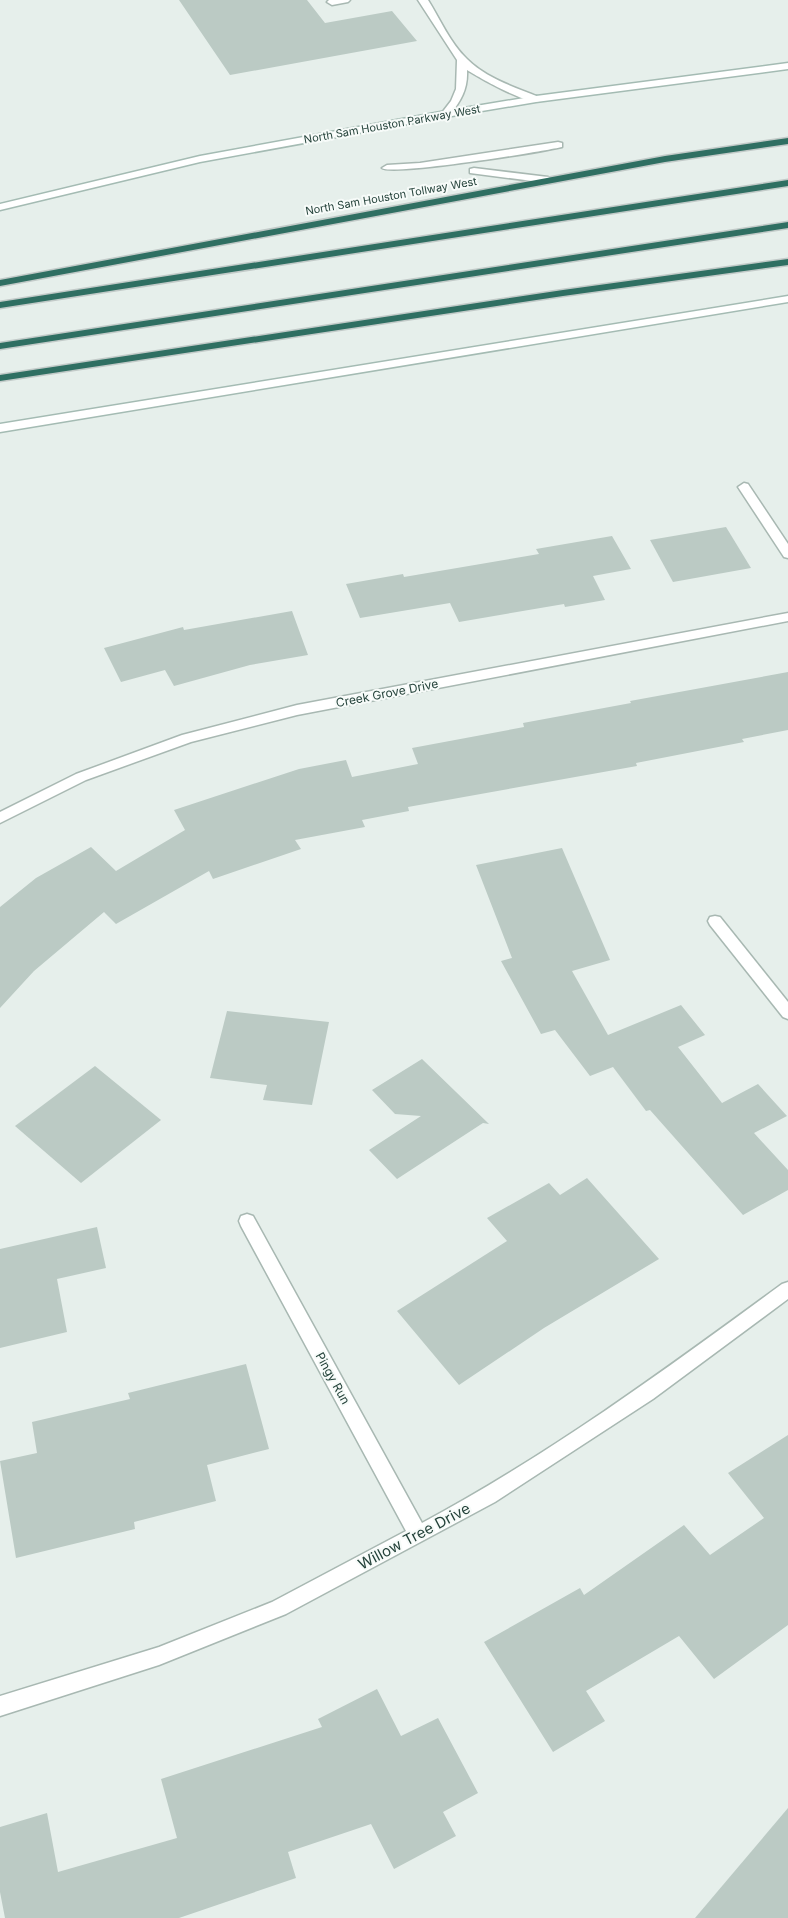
<svg xmlns="http://www.w3.org/2000/svg" width="788" height="1918" viewBox="0 0 788 1918" font-family="Inter,sans-serif">
<rect width="100%" height="100%" fill="#e6efeb"/>
<g fill="#bbcac4">
<polygon points="179,0 307,0 325,23 392,11 417,41 230,75"/>
<polygon points="726,527 751,568 673,582 650,540"/>
<polygon points="612,536 631,569 593,576 605,600 565,607 564,604 459,622 450,603 360,618 346,584 403,574 404,577 539,554 536,549"/>
<polygon points="292,611 308,655 250,665 174,686 165,670 121,682 104,648 183,627 184,630"/>
<polygon points="788,672 788,730 742,739 744,742 636,763 637,766 408,807 409,811 362,820 365,827 295,840 301,849 213,879 209,871 116,924 104,912 34,971 0,1008 0,907 36,878 91,847 116,871 185,830 174,810 299,769 346,760 352,777 418,764 412,748 524,727 523,723 631,703 630,701"/>
<polygon points="562,848 610,960 572,971 608,1035 681,1005 705,1035 678,1047 722,1103 758,1084 787,1116 754,1133 788,1170 788,1190 743,1215 650,1110 646,1111 613,1067 590,1076 555,1030 541,1034 501,961 512,958 476,865"/>
<polygon points="227,1011 329,1022 312,1105 263,1100 267,1085 210,1078"/>
<polygon points="422,1059 489,1124 483,1123 397,1179 369,1150 421,1116 395,1114 372,1090"/>
<polygon points="95,1066 161,1120 81,1183 15,1126"/>
<polygon points="587,1178 659,1259 544,1328 459,1385 397,1311 507,1241 487,1218 549,1183 560,1195"/>
<polygon points="97,1227 106,1268 57,1279 67,1332 0,1348 0,1249"/>
<polygon points="246,1364 269,1449 207,1465 216,1501 134,1522 135,1529 16,1558 0,1461 37,1453 32,1422 130,1399 128,1393"/>
<polygon points="788,1435 788,1625 714,1679 679,1636 586,1691 605,1721 553,1752 484,1642 580,1588 584,1595 684,1525 710,1555 764,1518 728,1473"/>
<polygon points="377,1689 401,1736 438,1718 478,1793 443,1812 456,1836 394,1869 371,1824 288,1852 296,1878 179,1918 5,1918 0,1892 0,1827 47,1813 58,1872 177,1838 161,1779 322,1727 318,1719"/>
<polygon points="788,1808 788,1918 695,1918"/>
</g>
<g fill="none" stroke-linecap="round" stroke-linejoin="round">
<g stroke="#a8b8b2" stroke-width="3">
<g id="lane">
<polygon points="329,0 350,0 348,2 332,5 327,2"/>
<path d="M418 0H428C440 19 450 43 467 59 486 78 514 87 539 97V101C525 104 480 78 467 70 468 89 461 101 449 116H443L441 114 451 101 456 89 457 60Z"/>
<path d="M558 142 562 143V147C540 152 391 176 382 168L387 165 420 163Z"/>
<polygon points="474,168 548,177 553,180 548,183 470,173 470,169"/>
</g>
</g>
<g stroke="#a8b8b2" stroke-width="3">
<g id="street">
<polygon points="744,483 748,484 788,544 788,558 784,557 738,487"/>
<polygon points="788,613 788,621 297,715 191,742 86,780 0,823 0,812 76,774 182,735 297,705"/>
<polygon points="715,916 720,917 788,1002 788,1019 783,1017 710,925 708,921 710,917"/>
<path d="M247 1214 253 1216 422 1523C549 1455 666 1369 782 1284L788 1282V1299L653 1399 495 1502 286 1614 159 1665 0 1716V1696L159 1647 272 1602 406 1531 241 1226 239 1221 241 1216Z"/>
</g>
</g>
<g stroke="#a4bbb3" stroke-width="3">
<g id="secondary">
<polygon points="788,63 788,69 536,102 446,117 200,162 0,210 0,204 200,156 446,111 536,96"/>
<polygon points="788,296 788,302 0,432 0,424"/>
</g>
</g>
<g stroke="#c2cac8" stroke-width="3">
<g id="highway">
<polygon points="788,138 788,144 665,162 0,286 0,280 665,156"/>
<polygon points="788,180 788,186 0,308 0,302"/>
<polygon points="788,222 788,228 0,349 0,343"/>
<polygon points="788,259 788,265 563,296 0,381 0,375 563,290"/>
</g>
</g>
<use href="#lane" fill="#fff" fill-rule="evenodd"/>
<use href="#street" fill="#fff" fill-rule="evenodd"/>
<use href="#secondary" fill="#fff" fill-rule="evenodd"/>
<use href="#highway" fill="#2f6f62" fill-rule="evenodd"/>
</g>
<g text-anchor="middle" dominant-baseline="central" stroke-width="4" stroke-linejoin="round" paint-order="stroke">
<g font-size="11" fill="#24423a" stroke="#f7fbf9">
<text transform="translate(392 124) rotate(-10)">North Sam Houston Parkway West</text>
<text transform="translate(391 196) rotate(-10)">North Sam Houston Tollway West</text>
</g>
<g font-size="12" fill="#24423a" stroke="#f7fbf9">
<text transform="translate(387 693) rotate(-11)">Creek Grove Drive</text>
<text transform="translate(333 1378) rotate(61)">Pingy Run</text>
</g>
<g font-size="15" fill="#24423a" stroke="#f7fbf9">
<text transform="translate(414 1536) rotate(-28)">Willow Tree Drive</text>
</g>
</g>
</svg>
